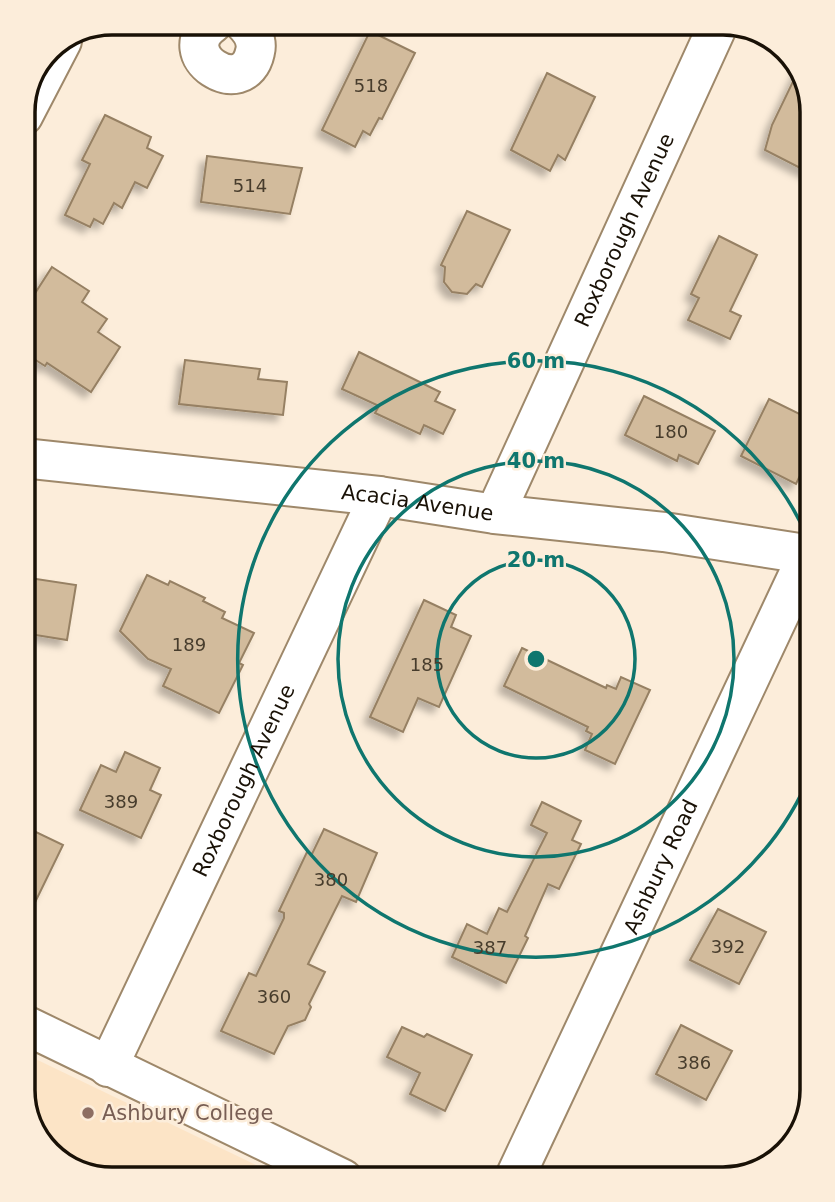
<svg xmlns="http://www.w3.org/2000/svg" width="835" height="1202" viewBox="0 0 835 1202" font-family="'DejaVu Sans',sans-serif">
<defs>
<filter id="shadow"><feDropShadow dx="-6" dy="6" stdDeviation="3.5" flood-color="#0004"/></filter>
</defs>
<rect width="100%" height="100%" fill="#fcedda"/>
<polygon fill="#fce4c6" points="23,1053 285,1179 106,1179 67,1167 34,1135 23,1090"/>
<g fill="#d2bb9c" stroke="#968063" stroke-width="2" filter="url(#shadow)">
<polygon points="370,31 415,53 382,119 379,118 370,135 363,131 355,147 322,130"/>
<polygon points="800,67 812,111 812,174 765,150 772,125"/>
<polygon points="547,73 595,97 565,160 558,155 550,171 511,150"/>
<polygon points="105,115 151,137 147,148 163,156 147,188 135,182 122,208 114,203 103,224 94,219 90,227 65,215 90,164 82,160"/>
<polygon points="207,156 302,168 290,214 201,202"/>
<polygon points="467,211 510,230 482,287 476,284 467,294 452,292 444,282 445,267 441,265"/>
<polygon points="719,236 757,255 730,311 741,316 730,339 688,320 699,298 691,294"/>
<polygon points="52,267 89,291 82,302 107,319 98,332 120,347 91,392 47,363 45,366 23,352 23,312"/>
<polygon points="359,352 440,392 435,401 455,410 443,434 424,425 420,434 375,413 379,406 342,389"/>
<polygon points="185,360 260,369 258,379 287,382 283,415 179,404"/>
<polygon points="644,396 715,431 698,464 679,455 677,461 625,435"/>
<polygon points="769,399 812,420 812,471 804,467 796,484 741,456"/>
<polygon points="147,575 168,585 170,581 205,598 203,601 225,612 222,618 254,633 239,663 243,665 219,713 163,686 171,669 148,659 120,631"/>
<polygon points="23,577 76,585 67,640 23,633"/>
<polygon points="424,600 456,615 451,627 471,636 439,707 418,698 403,732 370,717"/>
<polygon points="522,648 606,688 607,685 616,689 621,677 650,690 615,764 585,750 592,734 586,731 588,727 504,686"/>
<polygon points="125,752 160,768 150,790 161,795 141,838 80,810 101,765 116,772"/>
<polygon points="542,802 581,821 572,840 581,844 559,889 548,884 525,936 528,938 506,983 452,957 467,924 487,934 499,908 507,912 547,833 531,825"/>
<polygon points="324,829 377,853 356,902 342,896 308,964 325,972 309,1004 311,1007 305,1020 288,1026 274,1054 221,1031 249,973 256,976 284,918 284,913 279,911 307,852 312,854"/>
<polygon points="23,830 34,835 36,832 63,845 23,927"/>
<polygon points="718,909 766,932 739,984 690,960"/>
<polygon points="681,1025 732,1051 706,1100 656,1074"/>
<polygon points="402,1027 424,1037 427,1034 472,1055 445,1111 410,1094 420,1073 387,1057"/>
</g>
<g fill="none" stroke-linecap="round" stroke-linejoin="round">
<g stroke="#9e886a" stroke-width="42">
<g id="minor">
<path d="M213 23C169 54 244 103 255 52 258 40 252 31 244 23"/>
<polyline points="23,116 62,41"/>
<path id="s1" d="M495 514 719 23"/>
<polyline points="23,1024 343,1179"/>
<path id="s2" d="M108 1067 379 496"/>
<path id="s3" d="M514 1179 808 554"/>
</g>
</g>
<g stroke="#9e886a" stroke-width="42">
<g id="tertiary">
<path id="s4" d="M23 458 379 496 495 514 664 532 812 555"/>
</g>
</g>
<use href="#minor" stroke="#fff" stroke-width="38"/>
<use href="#tertiary" stroke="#fff" stroke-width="38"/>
</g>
<g fill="none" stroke="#0f766e" stroke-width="3.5">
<circle cx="536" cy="659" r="99"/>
<circle cx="536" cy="659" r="198"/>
<path d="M811 773A298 298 0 1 1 811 545"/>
</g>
<circle fill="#8d6e63" stroke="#fcedda" stroke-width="2.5" cx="88" cy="1113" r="7"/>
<g text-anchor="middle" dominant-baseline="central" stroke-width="5" stroke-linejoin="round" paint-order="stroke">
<g font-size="18" fill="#473c2c">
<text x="371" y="85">518</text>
<text x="250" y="185">514</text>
<text x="671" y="431">180</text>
<text x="189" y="644">189</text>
<text x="427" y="664">185</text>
<text x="121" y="801">389</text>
<text x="331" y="879">380</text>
<text x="728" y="946">392</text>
<text x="490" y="947">387</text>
<text x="274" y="996">360</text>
<text x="694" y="1062">386</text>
</g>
<g font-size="21" fill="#191106" stroke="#fcedda">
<text stroke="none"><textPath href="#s1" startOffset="312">Roxborough Avenue</textPath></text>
<text stroke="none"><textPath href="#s4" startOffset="397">Acacia Avenue</textPath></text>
<text stroke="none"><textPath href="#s2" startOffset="317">Roxborough Avenue</textPath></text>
<text stroke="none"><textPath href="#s3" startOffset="345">Ashbury Road</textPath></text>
</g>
<g font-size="21" fill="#785e54" stroke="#fcedda" text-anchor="start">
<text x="102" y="1113">Ashbury College</text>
</g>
</g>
<path d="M0 0H835V1202H0ZM112 35H723A77 77 0 0 1 800 112V1090A77 77 0 0 1 723 1167H112A77 77 0 0 1 35 1090V112A77 77 0 0 1 112 35Z" fill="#fcedda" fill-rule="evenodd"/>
<path fill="none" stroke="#191106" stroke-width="3.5" d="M112 35H723A77 77 0 0 1 800 112V1090A77 77 0 0 1 723 1167H112A77 77 0 0 1 35 1090V112A77 77 0 0 1 112 35Z"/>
<circle cx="536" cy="659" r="10" fill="#0f766e" stroke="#fcedda" stroke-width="3.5"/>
<g font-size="21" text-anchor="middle" font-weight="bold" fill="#0f766e" stroke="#fcedda" stroke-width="5" stroke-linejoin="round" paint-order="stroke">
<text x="536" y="368">60 m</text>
<text x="536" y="468">40 m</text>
<text x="536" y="567">20 m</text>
</g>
</svg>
